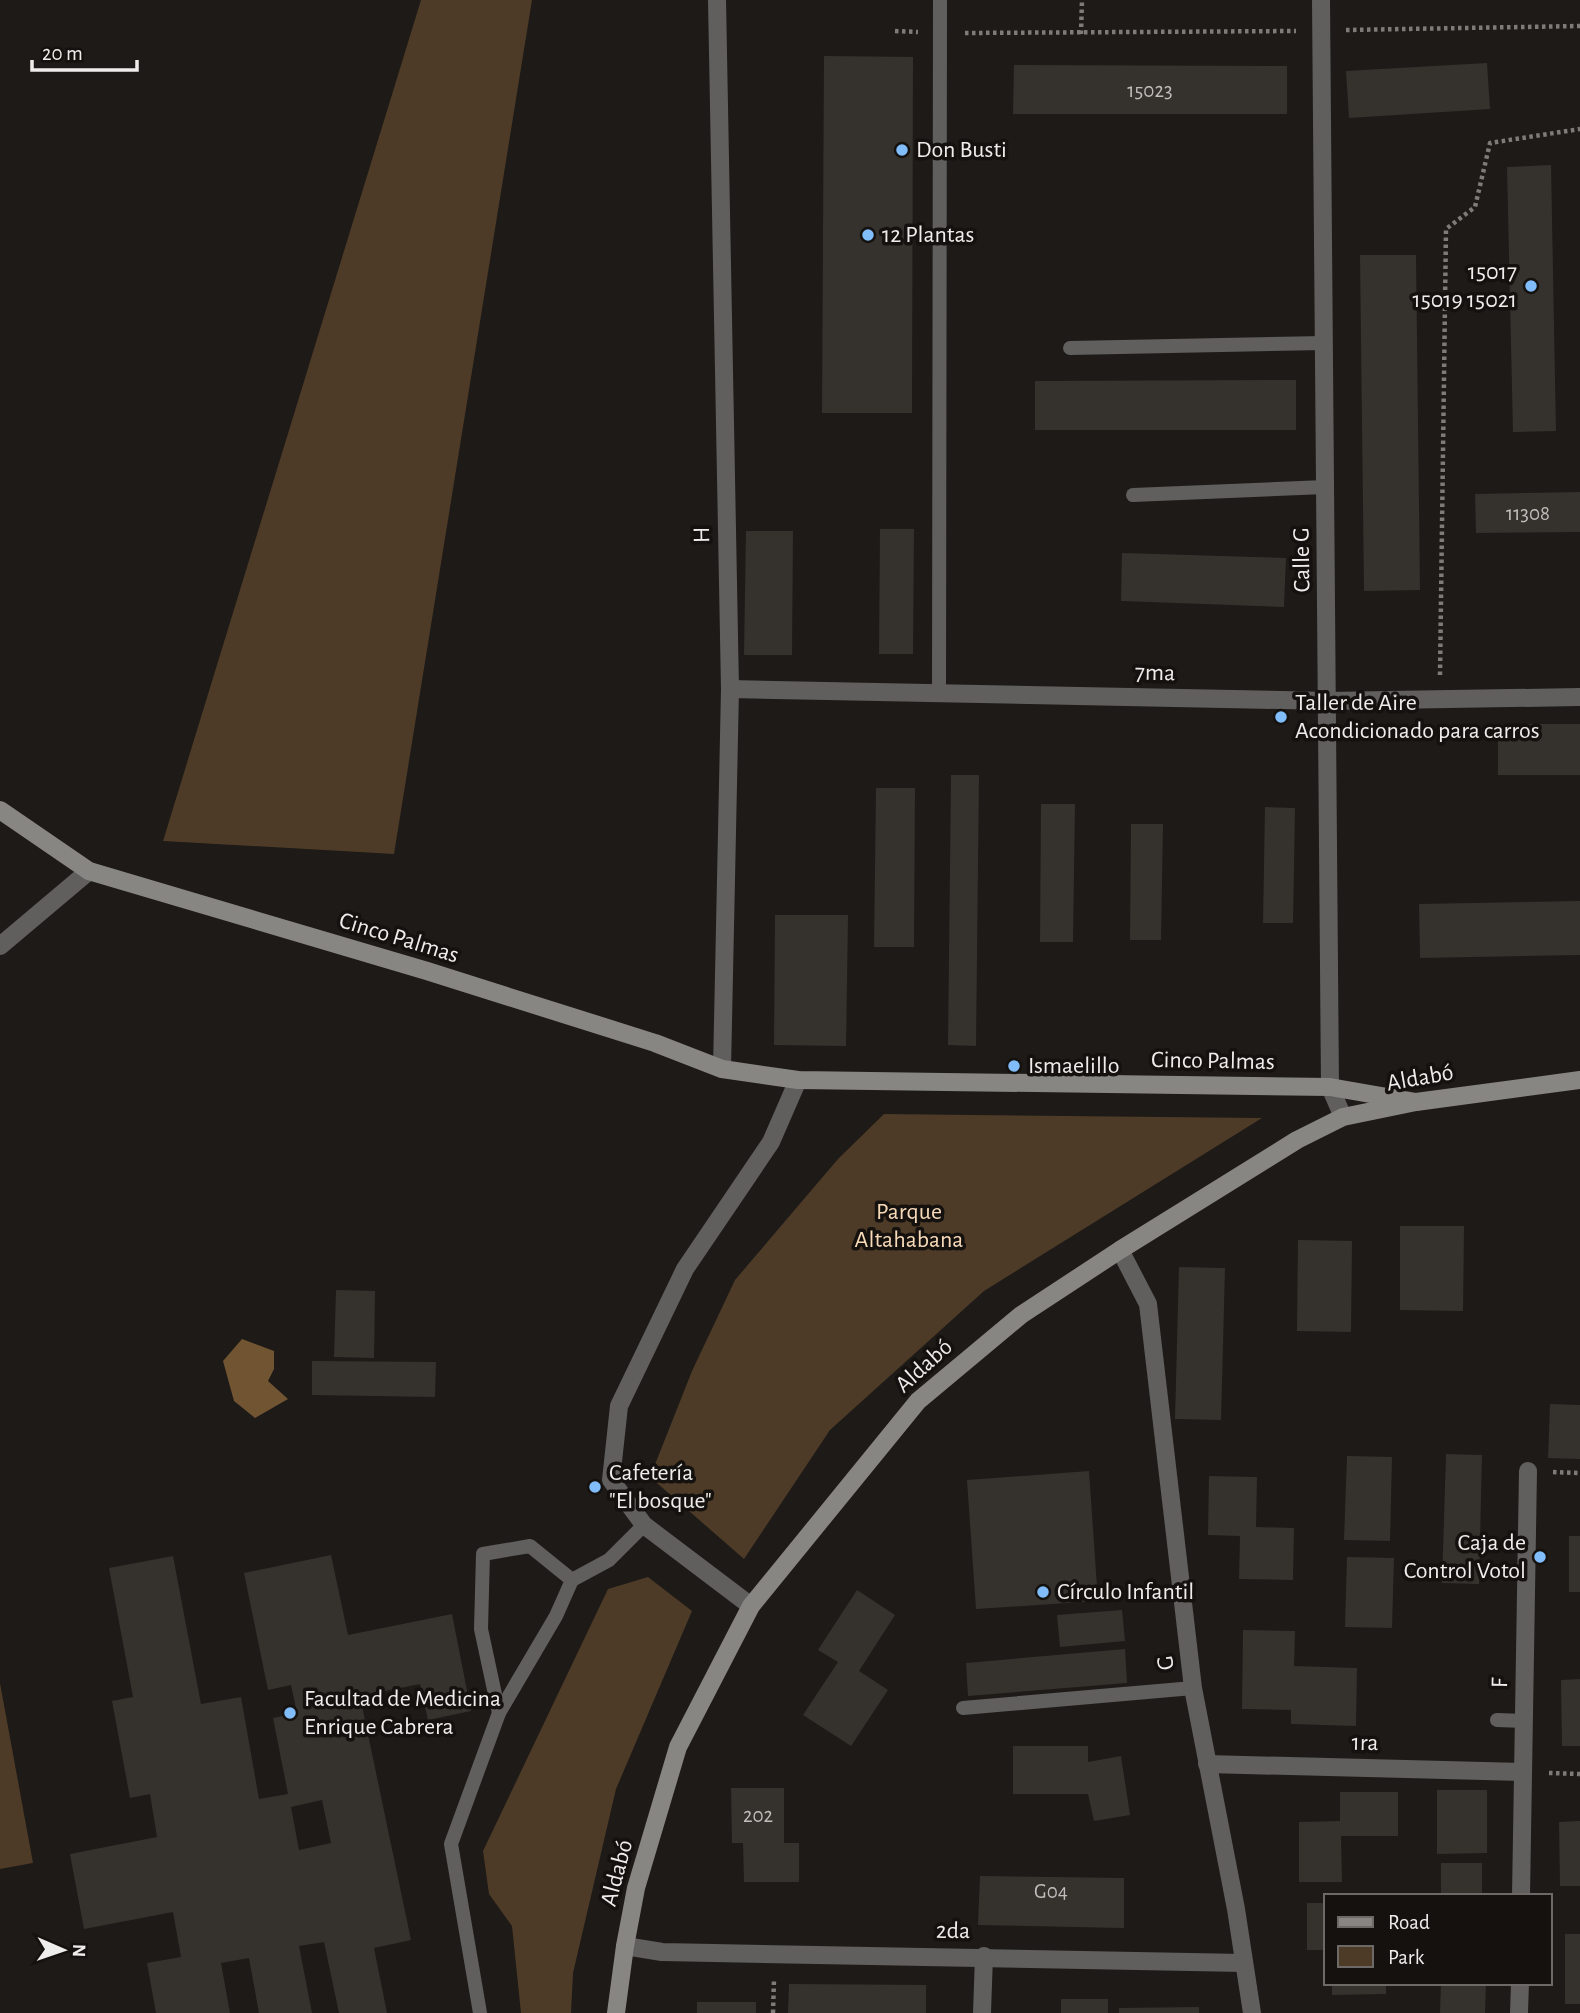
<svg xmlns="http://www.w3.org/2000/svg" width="1580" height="2013" viewBox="0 0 1580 2013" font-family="'Alegreya Sans',sans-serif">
<rect width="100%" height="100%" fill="#1d1a17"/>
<g fill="#4d3b27">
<polygon points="421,0 532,0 394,854 163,841"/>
<polygon points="884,1114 1262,1118 984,1291 830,1430 744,1559 650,1477 692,1371 735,1280 838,1159"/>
<polygon points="648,1577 692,1611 616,1789 573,1973 571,2013 521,2013 512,1926 489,1894 483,1851 608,1589"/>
<polygon points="0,1683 33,1863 0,1869"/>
</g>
<polygon fill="#715432" points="242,1339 274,1351 274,1369 268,1381 288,1399 255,1418 234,1401 223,1361"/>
<g fill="#35322e" fill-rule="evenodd">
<polygon points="824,56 913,57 912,413 822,413"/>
<polygon points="1487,63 1490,109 1349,118 1346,71"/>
<polygon points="1014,65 1287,66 1287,114 1013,114"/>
<polygon points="1551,165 1556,431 1513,432 1507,167"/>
<polygon points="1360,255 1416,255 1420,590 1364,591"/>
<polygon points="1296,380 1296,430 1035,430 1035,381"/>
<polygon points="1580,492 1580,532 1476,533 1475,494"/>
<polygon points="880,529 914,529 913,654 879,654"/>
<polygon points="746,531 793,531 792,655 744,655"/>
<polygon points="1122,553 1286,558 1284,607 1121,601"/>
<rect x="1498" y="724" width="82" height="51"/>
<polygon points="951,775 979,775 976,1046 948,1045"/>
<polygon points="876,788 915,788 914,947 874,947"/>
<polygon points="1041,804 1075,804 1073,942 1040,942"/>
<polygon points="1265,807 1295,808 1293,923 1263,923"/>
<polygon points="1131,824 1163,824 1161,940 1130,940"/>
<polygon points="1580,901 1580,955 1420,958 1419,904"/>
<polygon points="775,915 848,915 846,1046 774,1045"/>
<polygon points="1400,1226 1464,1226 1463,1311 1400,1310"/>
<polygon points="1298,1240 1352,1241 1351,1332 1297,1331"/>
<polygon points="1179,1267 1225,1268 1221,1420 1175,1419"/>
<polygon points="336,1290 375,1291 374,1358 334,1357"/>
<polygon points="312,1361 436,1362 435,1397 312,1395"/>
<polygon points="1550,1404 1580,1405 1580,1459 1548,1458"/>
<polygon points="1446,1454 1482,1455 1479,1584 1442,1583"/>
<polygon points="1347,1456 1392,1457 1390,1541 1344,1540"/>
<polygon points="1089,1471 1098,1601 976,1609 967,1480"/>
<polygon points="1209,1476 1257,1477 1256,1527 1294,1528 1293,1580 1239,1579 1240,1536 1208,1535"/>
<rect x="1569" y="1536" width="11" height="56"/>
<path d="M331 1555 348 1635 452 1614 471 1711 428 1720 420 1684 360 1696 411 1940 374 1948 387 2013H339L324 1942 299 1946 312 2013H259L249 1958 221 1963 230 2013H156L147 1963 181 1957 173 1912 84 1929 70 1854 157 1837 150 1794 130 1798 112 1701 133 1697 109 1568 173 1556 201 1704 241 1697 259 1799 288 1794 273 1718 297 1713 291 1685 268 1690 244 1573ZM322 1800 331 1843 299 1850 291 1807Z"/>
<polygon points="1347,1557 1394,1558 1392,1628 1345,1627"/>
<polygon points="857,1590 895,1615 859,1671 888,1690 851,1746 803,1715 838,1662 818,1650"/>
<polygon points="1122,1610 1125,1641 1060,1647 1057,1615"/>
<polygon points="1243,1630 1295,1631 1294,1666 1357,1668 1356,1726 1291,1724 1291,1710 1242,1709"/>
<polygon points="1125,1649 1127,1683 968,1696 966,1663"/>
<polygon points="1580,1679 1580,1746 1562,1746 1561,1680"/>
<polygon points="1013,1746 1088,1746 1088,1762 1121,1756 1130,1815 1094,1821 1088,1794 1013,1794"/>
<polygon points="731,1788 784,1788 784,1843 799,1843 799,1882 744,1882 743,1843 732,1843"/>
<polygon points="1437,1790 1487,1790 1487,1853 1437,1854"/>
<polygon points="1340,1792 1398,1792 1398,1836 1341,1836 1342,1882 1299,1882 1299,1822 1340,1821"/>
<polygon points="1580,1821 1580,1886 1560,1886 1559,1822"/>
<rect x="1441" y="1863" width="41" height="33"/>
<polygon points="980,1876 1124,1878 1124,1928 978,1925"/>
<rect x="1307" y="1903" width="19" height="47"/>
<rect x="1565" y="1934" width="15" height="70"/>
<polygon points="1332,1983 1386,1983 1386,1994 1332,1995"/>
<polygon points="1441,1983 1486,1983 1485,2013 1440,2013"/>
<polygon points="789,1984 926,1985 926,2013 788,2013"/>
<rect x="1061" y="1999" width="47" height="14"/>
<rect x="697" y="2002" width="59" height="11"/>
<polygon points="1199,2007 1199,2013 1119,2013 1119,2008"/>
</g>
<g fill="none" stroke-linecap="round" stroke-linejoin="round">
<g stroke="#7e7b79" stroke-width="4.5" stroke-dasharray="3.5 3.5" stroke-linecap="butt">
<polyline points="1346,30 1580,26"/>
<polyline points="895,31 918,32"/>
<polyline points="965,33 1296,31"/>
<polyline points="1081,34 1082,0"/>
<polyline points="1440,675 1446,229 1475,207 1490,143 1580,129"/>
<polyline points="1553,1472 1580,1473"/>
<polyline points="1549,1773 1580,1774"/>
<polyline points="773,2013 774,1979"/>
</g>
<g stroke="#605f5d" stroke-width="14">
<polyline points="1070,348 1324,343"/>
<polyline points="1133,495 1325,487"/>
<polyline points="939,693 940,0"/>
<polyline points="572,1580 556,1616 499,1713 481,1629 483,1554 530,1546 572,1580 609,1560 644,1525"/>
<polyline points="963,1708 1193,1688"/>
<polyline points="1497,1720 1524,1721"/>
<polyline points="480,2013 451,1844 499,1713"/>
</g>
<g stroke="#605f5d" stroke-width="18">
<polyline points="717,0 730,689 722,1069"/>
<polyline points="1321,0 1330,1087 1343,1117"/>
<polyline points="730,689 1328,701 1580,697"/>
<polyline points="0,946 89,871"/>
<polyline points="1120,1250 1148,1304 1193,1688 1236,1909 1252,2013"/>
<polyline points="751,1606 644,1525 611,1480 619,1406 685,1269 771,1142 798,1080"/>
<polyline points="1207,1764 1523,1772"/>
<polyline points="1521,1896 1528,1471"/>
<polyline points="625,1946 662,1952 1244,1963"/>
<polyline points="982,2013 984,1956"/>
<polyline points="1519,2013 1520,1983"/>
</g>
<g stroke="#888683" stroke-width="18">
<polyline points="0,810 89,871 427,971 655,1043 722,1069 798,1080 1330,1087 1416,1102"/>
<polyline points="616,2013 625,1946 636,1888 678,1747 751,1606 918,1401 1021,1315 1120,1250 1297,1140 1343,1117 1416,1102 1580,1080"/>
</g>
</g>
<g fill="#80bdfa" stroke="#14110e" stroke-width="2.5">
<circle cx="902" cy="150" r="7"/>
<circle cx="868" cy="235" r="7"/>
<circle cx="1531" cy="286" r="7"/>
<circle cx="1281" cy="717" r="7"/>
<circle cx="1014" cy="1066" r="7"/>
<circle cx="595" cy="1487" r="7"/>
<circle cx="1540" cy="1557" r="7"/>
<circle cx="1043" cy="1592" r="7"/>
<circle cx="290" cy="1713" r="7"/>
</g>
<g text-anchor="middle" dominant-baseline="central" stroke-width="7" stroke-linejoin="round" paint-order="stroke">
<g font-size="21" fill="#c0bebc">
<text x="1150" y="90">15023</text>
<text x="1528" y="513">11308</text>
<text x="758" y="1815">202</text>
<text x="1051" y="1891">G04</text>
</g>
<g font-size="24" fill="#efedeb" stroke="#14110e" text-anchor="start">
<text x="916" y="150">Don Busti</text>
<text x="882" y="235">12 Plantas</text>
<text x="1517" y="272" text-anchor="end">15017<tspan x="1517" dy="28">15019 15021</tspan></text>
<text x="1295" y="703">Taller de Aire<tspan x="1295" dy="28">Acondicionado para carros</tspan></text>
<text x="1028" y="1066">Ismaelillo</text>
<text x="609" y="1473">Cafetería<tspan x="609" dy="28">"El bosque"</tspan></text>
<text x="1526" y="1543" text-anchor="end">Caja de<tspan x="1526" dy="28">Control Votol</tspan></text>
<text x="1057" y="1592">Círculo Infantil</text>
<text x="304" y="1699">Facultad de Medicina<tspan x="304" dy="28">Enrique Cabrera</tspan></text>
</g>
<g font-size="24" fill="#efedeb" stroke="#14110e">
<text transform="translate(702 535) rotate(-91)">H</text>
<text transform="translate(1302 560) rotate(-91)">Calle G</text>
<text transform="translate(1155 673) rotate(1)">7ma</text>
<text transform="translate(399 938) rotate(17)">Cinco Palmas</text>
<text transform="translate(1213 1061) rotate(1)">Cinco Palmas</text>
<text transform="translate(1420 1078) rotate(-10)">Aldabó</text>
<text transform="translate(924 1366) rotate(-42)">Aldabó</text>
<text transform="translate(1166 1663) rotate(-97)">G</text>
<text transform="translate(1500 1683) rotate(-89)">F</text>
<text transform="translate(1365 1743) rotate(1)">1ra</text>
<text transform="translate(617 1873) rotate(-75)">Aldabó</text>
<text transform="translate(953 1931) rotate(1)">2da</text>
</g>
<g font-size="24" fill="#f8dab9" stroke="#14110e">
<text x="909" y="1212">Parque<tspan x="909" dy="28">Altahabana</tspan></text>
</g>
</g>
<rect x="1324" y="1894" width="228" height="91" fill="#14110e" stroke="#6c6966" stroke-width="2"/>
<rect x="1338" y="1917" width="35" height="10" fill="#888683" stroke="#6c6966" stroke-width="2"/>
<text x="1388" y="1929" font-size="21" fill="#efedeb">Road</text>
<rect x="1338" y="1946" width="35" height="21" fill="#4d3b27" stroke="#6c6966" stroke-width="2"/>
<text x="1388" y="1964" font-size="21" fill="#efedeb">Park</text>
<g transform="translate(63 1950) rotate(92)" stroke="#14110e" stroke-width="5" paint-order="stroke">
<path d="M0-5L12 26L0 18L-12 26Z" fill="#efedeb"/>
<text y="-10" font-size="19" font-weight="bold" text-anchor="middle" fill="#efedeb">N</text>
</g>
<path d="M32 60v10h105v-10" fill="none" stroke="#efedeb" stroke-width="3.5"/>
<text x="42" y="60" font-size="21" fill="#efedeb" stroke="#14110e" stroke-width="5" paint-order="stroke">20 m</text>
</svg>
